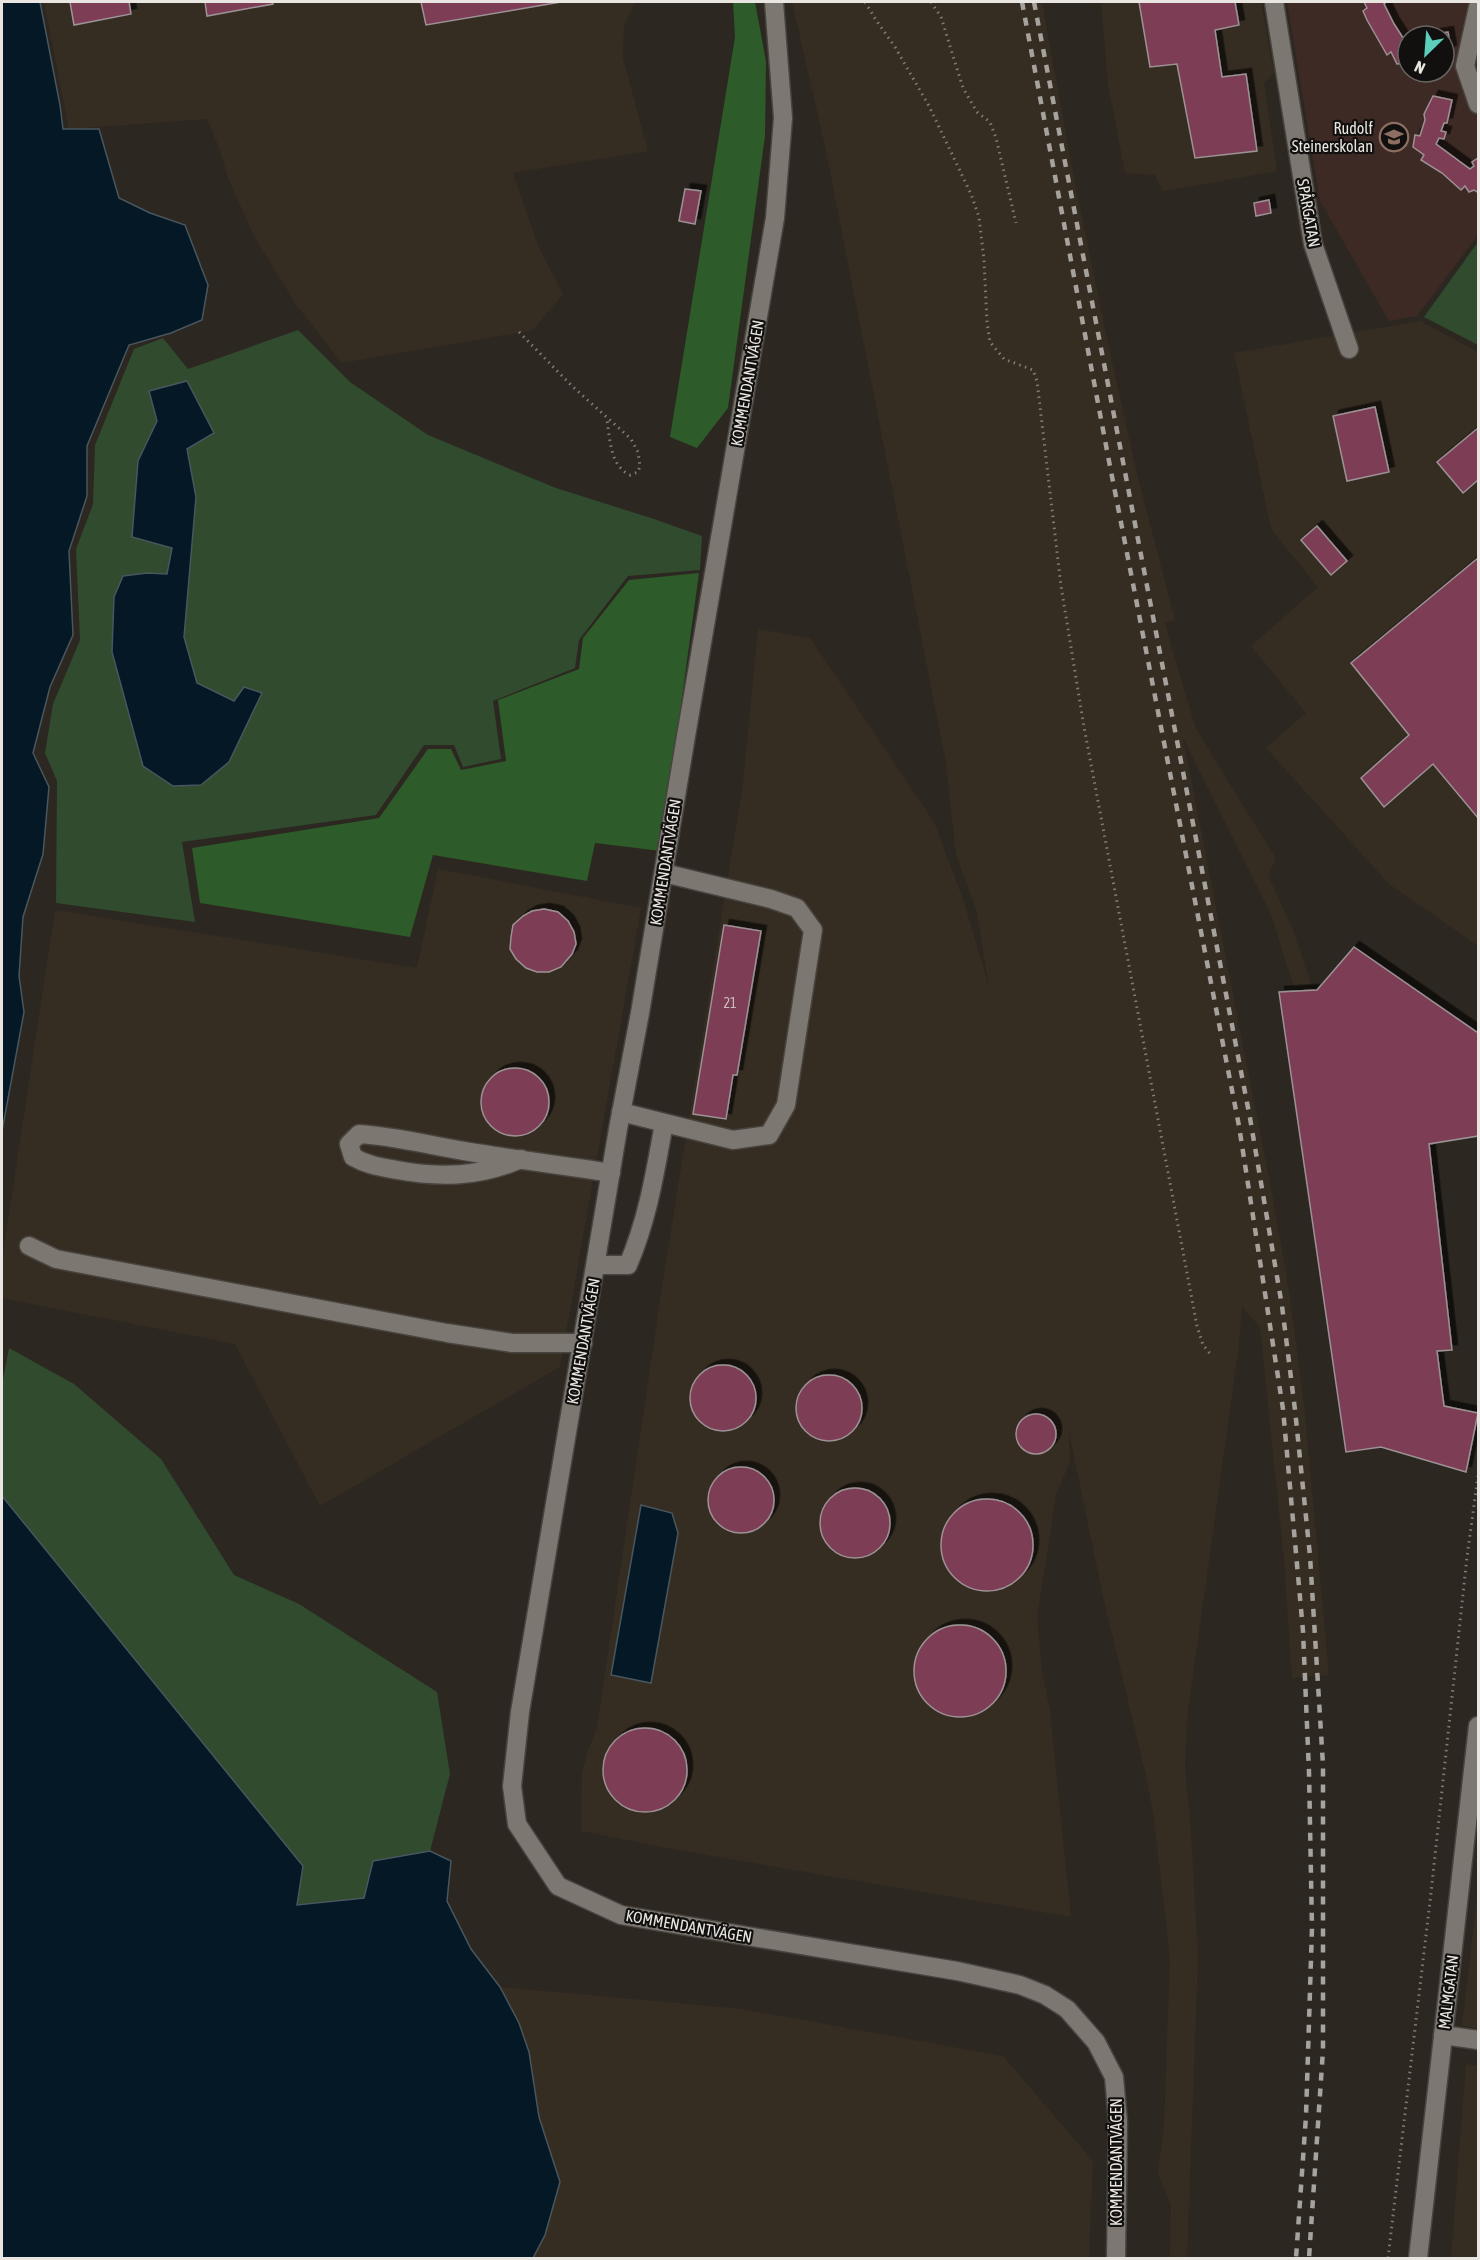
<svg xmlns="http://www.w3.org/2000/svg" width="1480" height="2260" viewBox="0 0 1480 2260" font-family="'Asap Condensed',sans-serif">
<defs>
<filter id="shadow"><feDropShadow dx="5.5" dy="-5.5" stdDeviation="0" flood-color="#0009"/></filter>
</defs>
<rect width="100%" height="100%" fill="#2c2721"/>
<g fill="#362d22">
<polygon points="44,2 635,2 624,25 623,58 648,151 513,173 538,246 563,294 533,330 342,363 297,306 255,238 228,178 220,150 207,119 69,129"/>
<polygon points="792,2 1042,2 1075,184 1111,357 1137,474 1175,620 1165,623 1180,676 1196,729 1276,859 1268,875 1293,930 1311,984 1294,988 1271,914 1183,738 1274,1204 1290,1298 1304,1404 1329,1675 1292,1678 1284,1559 1260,1327 1242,1307 1238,1352 1188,1711 1185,1766 1191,1833 1198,1957 1187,2258 1170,2258 1171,2207 1158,2172 1164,2125 1170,1959 1154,1819 1147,1780 1102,1592 1069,1432 1070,1462 1056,1495 1037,1618 1042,1669 1050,1712 1071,1917 683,1851 581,1831 582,1774 588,1750 597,1728 665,1267 743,784 758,629 810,638 934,822 964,902 989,987 977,912 956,855 946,763 825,146"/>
<polygon points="1101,2 1261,2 1274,73 1264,83 1277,171 1163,191 1155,175 1125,173 1108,84"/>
<polygon points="1420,321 1478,352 1478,946 1389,884 1266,748 1306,713 1251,646 1318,587 1271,529 1234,353"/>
<polygon points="438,869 641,908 560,1367 320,1506 235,1344 2,1298 2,1260 55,910 417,968"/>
<polygon points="1478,1890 1478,2028 1462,2026"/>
<polygon points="500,1987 742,2009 1003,2056 1093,2161 1089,2258 533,2258 545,2235 560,2182 539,2117 529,2052 519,2023"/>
<polygon points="1466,2064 1478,2066 1478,2258 1451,2258"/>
</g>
<path fill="#3d2a24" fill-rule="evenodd" d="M1287 2H1478V235L1417 316 1389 321 1320 201ZM1408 36H1444V72H1408Z"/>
<g fill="#304b2e">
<polygon points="1478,242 1478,345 1424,317"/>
<polygon points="298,330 350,382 428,435 556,488 651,518 702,536 700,570 628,576 579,640 575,668 493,701 501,759 463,767 454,745 424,745 376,815 182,842 195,922 56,903 57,781 45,753 53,704 80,640 76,549 93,504 95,445 134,349 163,338 188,369"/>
<polygon points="9,1348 74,1384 161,1459 234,1575 299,1604 437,1692 450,1774 430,1851 373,1861 364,1898 296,1905 303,1866 2,1496 2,1384"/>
</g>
<g fill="#2d5b29">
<polygon points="733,2 755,2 766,61 765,136 728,408 697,448 670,437 735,37"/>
<polygon points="699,573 661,851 595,843 587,881 433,855 410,937 200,903 192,848 379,818 428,749 451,749 461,770 506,761 498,700 579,669 583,638 629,580"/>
</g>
<g fill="#041825" stroke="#49565e" stroke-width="1.5">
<polygon points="2,2 40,2 60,105 63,129 99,129 119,198 150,213 185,225 208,285 202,320 171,333 129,345 87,446 87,496 69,551 73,635 50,687 33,753 49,787 43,854 23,917 19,976 24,1012 2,1131"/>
<polygon points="187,381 214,433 187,449 196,497 184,637 197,683 234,701 244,687 262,693 229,762 201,785 173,786 143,766 112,652 114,597 123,576 147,573 167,574 172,548 132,537 138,461 157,421 149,391"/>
<polygon points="2,1496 303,1866 297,1905 364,1898 373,1861 430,1851 451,1861 447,1901 471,1949 500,1987 519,2023 529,2052 539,2117 560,2182 545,2235 533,2258 2,2258"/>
<polygon points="641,1505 672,1513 678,1533 651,1683 611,1675"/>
</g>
<g fill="#7c3c55" stroke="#9c9295" stroke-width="1.5" filter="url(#shadow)">
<polygon points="70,2 129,2 131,14 74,25"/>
<polygon points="205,2 273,2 273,4 207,16"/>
<polygon points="421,2 561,2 426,25"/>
<polygon points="1139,2 1235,2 1239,25 1215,30 1222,77 1246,74 1257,151 1195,158 1177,64 1150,67"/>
<polygon points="1364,2 1386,2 1384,4 1394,24 1405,41 1408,40 1408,63 1397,64 1391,52 1387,55 1367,20 1363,11 1367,8"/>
<polygon points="1448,32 1451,50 1445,55 1444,36 1424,36"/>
<polygon points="1433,96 1452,100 1447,123 1444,123 1441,131 1446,132 1444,139 1439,138 1436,144 1470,169 1474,166 1472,162 1478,158 1478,190 1477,192 1474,190 1469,192 1465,186 1461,190 1442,173 1421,160 1424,155 1413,147 1415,135 1420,136 1425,120 1424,114"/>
<polygon points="685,189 701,191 695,224 679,221"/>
<polygon points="1269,200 1271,213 1256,216 1254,203"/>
<polygon points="1375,407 1389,472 1347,481 1333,416"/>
<polygon points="1478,428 1478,480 1463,493 1437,462"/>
<polygon points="1317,526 1347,561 1331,575 1301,540"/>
<polygon points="1478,558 1478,818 1433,764 1384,807 1361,778 1409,735 1351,663"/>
<polygon points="544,909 558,912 568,921 574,932 576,944 572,954 561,967 549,972 537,972 526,968 516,959 510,949 511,937 513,925 523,916 532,911"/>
<polygon points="724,925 761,931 737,1075 733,1075 726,1119 693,1114"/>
<polygon points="1354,947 1478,1033 1478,1136 1429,1144 1452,1350 1437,1351 1444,1406 1478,1413 1466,1472 1381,1447 1346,1452 1279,992 1317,990"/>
<circle cx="515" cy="1102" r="34"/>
<circle cx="723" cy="1398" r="33"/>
<circle cx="829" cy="1408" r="33"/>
<circle cx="1036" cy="1434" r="20"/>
<circle cx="741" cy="1500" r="33"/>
<circle cx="855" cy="1523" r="35"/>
<circle cx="987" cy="1545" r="46"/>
<circle cx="960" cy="1671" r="46"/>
<circle cx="645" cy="1770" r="42"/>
</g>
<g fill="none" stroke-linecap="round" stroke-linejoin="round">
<g stroke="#47433f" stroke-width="21">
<g id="minor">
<polyline points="774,2 783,118 775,218 686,736 640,1013 618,1129 520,1712 512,1786 517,1824 558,1886 621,1915 957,1971 1020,1985 1045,1995 1067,2009 1096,2042 1114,2077 1118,2122 1116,2258"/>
<polyline points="1274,2 1313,244 1349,349"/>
<polyline points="1478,7 1465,66 1478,104"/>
<polyline points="621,1112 733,1140 769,1135 786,1105 813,930 797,908 771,899 664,873"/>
<path d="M521 1159C480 1177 440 1178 397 1170 381 1167 367 1165 353 1157L349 1144 359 1134C394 1136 428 1145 464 1151 512 1159 562 1165 611 1173"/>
<polyline points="29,1246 56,1259 447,1333 512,1343 583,1343"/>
<path d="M596 1265H628C648 1218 655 1173 664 1123"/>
<polyline points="1443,2035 1478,2040"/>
<polyline points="1418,2258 1478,1726"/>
</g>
</g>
<g stroke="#807c77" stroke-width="3" stroke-dasharray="1.5 4.5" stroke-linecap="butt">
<polyline points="865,2 876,20 895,47 929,106 971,194 979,217 984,260 987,322 990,342 1004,359 1033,370 1037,381 1061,586 1084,727 1197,1326 1203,1345 1212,1356"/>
<polyline points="931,2 941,17 963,88 977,112 990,122 996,138 1016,223"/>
<path d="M519 332 572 386 631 439 638 452 640 466 638 472 630 475C610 466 610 439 607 420"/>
<polyline points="1388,2258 1431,1893 1467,1557 1478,1476"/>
</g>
<use href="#minor" stroke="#7d7771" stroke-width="18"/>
<g stroke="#a6a29e" stroke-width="4.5" stroke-dasharray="8 8" stroke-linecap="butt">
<polyline points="1022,2 1108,456 1239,1126 1283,1409 1303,1631 1309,1772 1312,1928 1306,2116 1296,2258"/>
<polyline points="1034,2 1250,1118 1282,1306 1295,1410 1310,1556 1323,1765 1323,2050 1309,2258"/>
</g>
</g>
<defs>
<g id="school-ring" transform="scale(1.5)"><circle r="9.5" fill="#12100e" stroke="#8d6e63" stroke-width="1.5"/><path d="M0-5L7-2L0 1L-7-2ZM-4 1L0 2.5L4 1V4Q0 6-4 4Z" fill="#8d6e63"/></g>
</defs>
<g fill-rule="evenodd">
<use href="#school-ring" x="1394" y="137"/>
</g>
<g text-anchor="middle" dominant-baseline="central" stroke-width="4.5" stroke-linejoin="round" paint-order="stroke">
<g font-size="14" fill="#cebcbf">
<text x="730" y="1003">21</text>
</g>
<g font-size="16" fill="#e9e6e2" stroke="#12100e" text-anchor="end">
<text x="1373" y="128">Rudolf<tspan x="1373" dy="18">Steinerskolan</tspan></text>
</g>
<g font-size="16" fill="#e9e6e2" stroke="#12100e">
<text transform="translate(1309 213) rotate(80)">SPÅRGATAN</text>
<text transform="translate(747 383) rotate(-80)">KOMMENDANTVÄGEN</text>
<text transform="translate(665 862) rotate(-81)">KOMMENDANTVÄGEN</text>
<text transform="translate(583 1341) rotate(-80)">KOMMENDANTVÄGEN</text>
<text transform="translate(689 1926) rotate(10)">KOMMENDANTVÄGEN</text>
<text transform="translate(1448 1992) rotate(-83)">MALMGATAN</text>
<text transform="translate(1116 2162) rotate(-90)">KOMMENDANTVÄGEN</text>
</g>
</g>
<rect width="1480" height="2260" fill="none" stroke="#e9e6e2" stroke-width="6"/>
<g transform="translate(1426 54) rotate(205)"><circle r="28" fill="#12100e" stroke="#686663" stroke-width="1.5"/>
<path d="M0-4.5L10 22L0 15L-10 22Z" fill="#5bcebc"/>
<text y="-9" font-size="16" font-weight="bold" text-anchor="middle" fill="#e9e6e2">N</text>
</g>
</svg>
